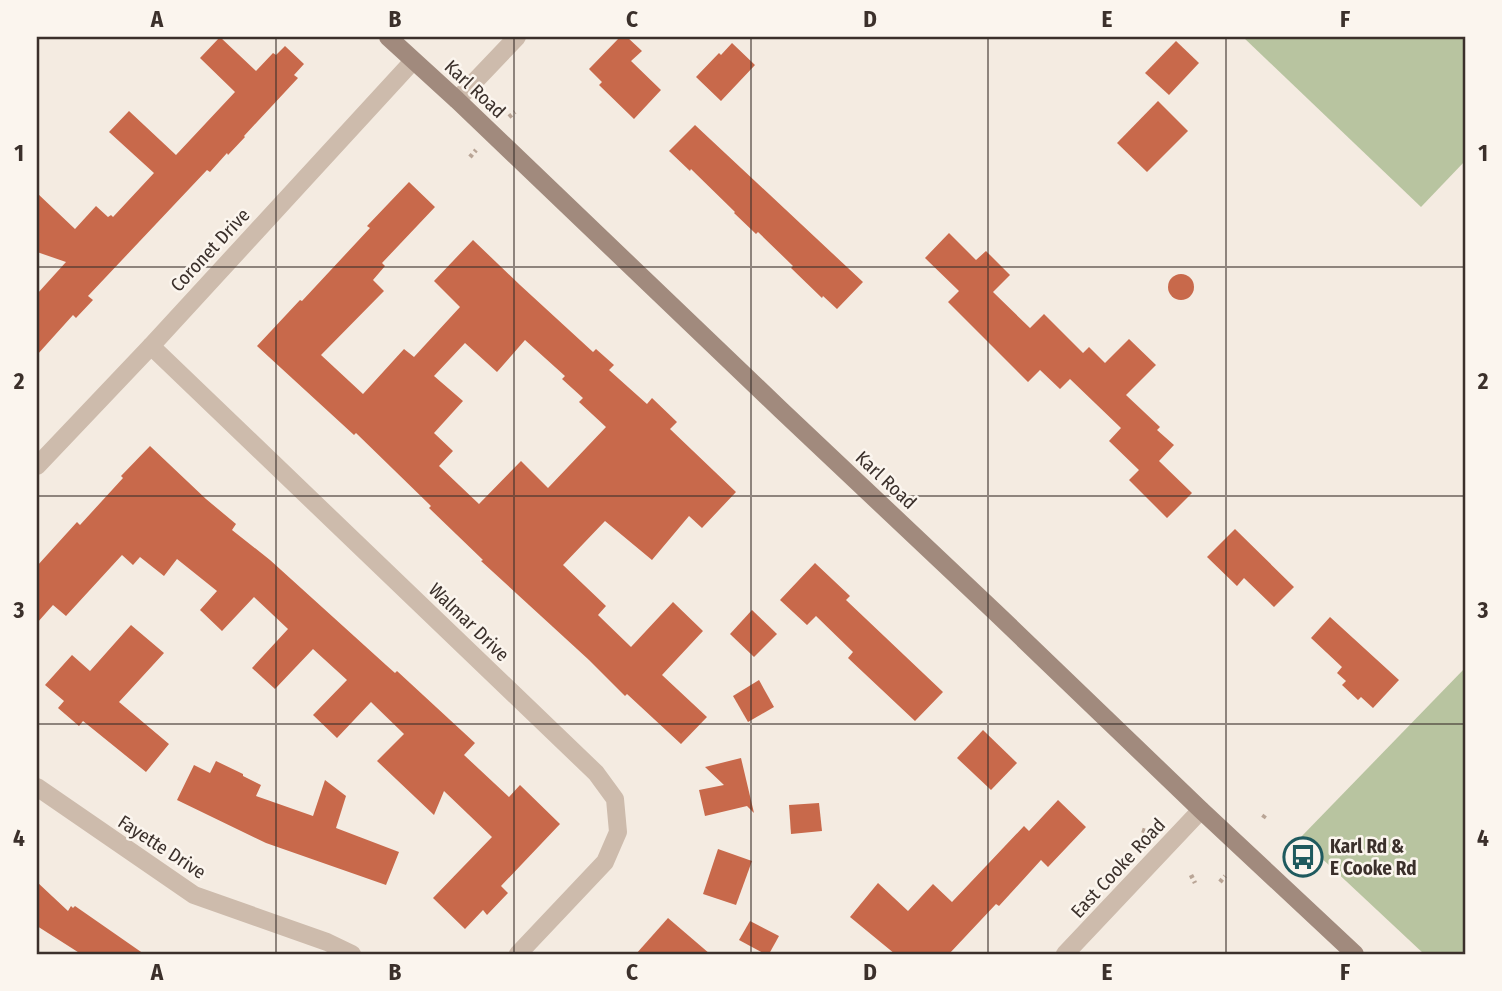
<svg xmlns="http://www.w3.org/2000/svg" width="1502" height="991" viewBox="0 0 1502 991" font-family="'Fira Sans Condensed',sans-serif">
<rect width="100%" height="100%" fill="#f4ebe1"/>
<g fill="#b8c4a0">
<polygon points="1243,37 1465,37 1465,161 1421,207"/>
<polygon points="1465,668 1465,954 1424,954 1300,838"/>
</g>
<g fill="#c8694b" fill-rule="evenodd">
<polygon points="220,37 256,71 273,53 276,55 285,46 304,64 294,75 298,78 244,136 245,137 228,155 227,153 210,172 207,170 88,296 93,300 76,318 73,315 37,355 37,294 66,262 37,252 37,193 75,229 96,206 108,217 111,215 113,217 154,173 109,132 129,111 176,155 235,92 200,58"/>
<polygon points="620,37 627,37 642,51 631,61 661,90 634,119 599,85 602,82 589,69"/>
<polygon points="1176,41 1199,63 1169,95 1145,73"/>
<polygon points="732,43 755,65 721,101 696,77 719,53 721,55"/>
<polygon points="1158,101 1188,131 1147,172 1117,143"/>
<polygon points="695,125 863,282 837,309 823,296 822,298 791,268 793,266 758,232 756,234 734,213 735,212 691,169 690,171 669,151"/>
<path d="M409 182 435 207 382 263 385 266 373 280 384 291 321 355 363 394 404 349 414 357 460 307 434 281 473 240 520 285 593 352 596 349 614 365 609 370 647 404 652 398 677 422 670 429 736 492 702 528 689 516 652 560 605 521 563 565 606 606 598 615 631 647 673 602 703 631 662 675 707 717 681 744 627 694 625 696 589 660 481 561 483 560 429 508 431 506 356 433 354 435 257 346 300 300 302 301 370 228 367 226ZM525 340 565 376 562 379 583 398 579 402 606 427 548 488 521 461 479 504 439 466 453 451 434 433 463 401 434 376 465 343 497 372Z"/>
<polygon points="949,233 976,260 986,251 1010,275 993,292 1030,328 1044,314 1083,353 1089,347 1105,363 1129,339 1156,365 1126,395 1160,427 1157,430 1174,445 1159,461 1192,493 1167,518 1129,480 1139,470 1109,441 1121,428 1070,379 1060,389 1040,370 1028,382 948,302 959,291 925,258"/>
<circle cx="1181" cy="287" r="13"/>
<polygon points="150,446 206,499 236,524 232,530 270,560 386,665 395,673 397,671 475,743 464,755 509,797 520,785 560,824 501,886 508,893 487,915 483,910 465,929 433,898 492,837 444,791 434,815 377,761 404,734 371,702 337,738 313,715 347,680 313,649 275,689 252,668 288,629 254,597 222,631 200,610 217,591 177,559 164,576 140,557 133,565 122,555 66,616 53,605 37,623 37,566 77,522 80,525 123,478 121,476"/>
<polygon points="1235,529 1294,587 1274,607 1244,578 1237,586 1207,557"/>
<polygon points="815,563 850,596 846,600 943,692 915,721 848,658 853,652 816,616 807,625 780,600"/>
<polygon points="752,610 777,634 754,657 730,634"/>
<polygon points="1330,617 1399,680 1373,708 1361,697 1358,700 1342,685 1346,681 1337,673 1342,667 1311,638"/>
<polygon points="131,625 164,653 119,702 169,744 146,772 83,721 79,726 58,708 64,701 45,685 72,655 90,671"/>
<polygon points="759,680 774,707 748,722 733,696"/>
<polygon points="983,730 1017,763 991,790 957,758"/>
<polygon points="741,758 754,813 747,806 705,816 699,790 724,785 705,767"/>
<polygon points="216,761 243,774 243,776 261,785 256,796 313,816 325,780 346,796 336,828 399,852 386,885 266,843 177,800 194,765 210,773"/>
<polygon points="1058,800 1086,827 1048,867 1041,860 999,906 996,904 949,954 895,954 850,917 878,883 908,911 933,884 952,902 1024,826 1029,831"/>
<polygon points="819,803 822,831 791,834 789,805"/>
<polygon points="718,849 752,861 736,905 703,894"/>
<polygon points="37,882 68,911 71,906 73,908 75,906 144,954 81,954 37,926"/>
<polygon points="668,918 710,954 636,954"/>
<polygon points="750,921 779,936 769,954 765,954 739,940"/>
</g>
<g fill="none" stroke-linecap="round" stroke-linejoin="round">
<g stroke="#b9a596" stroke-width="4.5" stroke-dasharray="3.5 3.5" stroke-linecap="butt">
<polyline points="509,117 515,112"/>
<polyline points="470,157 476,150"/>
<polyline points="1263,818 1266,814"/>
<polyline points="1142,830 1145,831"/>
<polyline points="1191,875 1195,883"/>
<polyline points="1220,882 1225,876"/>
</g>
<g stroke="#cdbbac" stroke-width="18">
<polyline points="457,100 517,37"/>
<polyline points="151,346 596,773 615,799 618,832 605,862 518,954"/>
<polyline points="37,466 151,346 413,61"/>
<polyline points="37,787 194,895 327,942 352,954"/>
<polyline points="1065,954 1201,810"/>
</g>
<polyline stroke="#a18a7d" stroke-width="18" points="388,37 457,100 781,410 995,612 1201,810 1355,954"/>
</g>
<path fill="none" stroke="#3b302b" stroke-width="2" stroke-opacity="0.55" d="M276 37V954M514 37V954M751 37V954M988 37V954M1226 37V954M37 267H1465M37 496H1465M37 724H1465"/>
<defs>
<g id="bus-ring" transform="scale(2.0125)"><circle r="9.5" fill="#fbf5ee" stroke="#1f5a5e" stroke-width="1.5"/><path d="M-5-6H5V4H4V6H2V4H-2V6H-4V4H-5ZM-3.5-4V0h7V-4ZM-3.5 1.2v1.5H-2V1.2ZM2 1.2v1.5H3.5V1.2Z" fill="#1f5a5e"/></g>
</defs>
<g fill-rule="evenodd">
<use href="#bus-ring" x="1303" y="857"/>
</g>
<g text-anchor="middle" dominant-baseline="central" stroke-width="5" stroke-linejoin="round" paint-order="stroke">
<g font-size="19" fill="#3b302b" stroke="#fbf5ee">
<text transform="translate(475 89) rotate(43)">Karl Road</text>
<text transform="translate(210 250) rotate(-47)">Coronet Drive</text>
<text transform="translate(886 480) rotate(43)">Karl Road</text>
<text transform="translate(469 622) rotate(44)">Walmar Drive</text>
<text transform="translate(162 847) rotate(33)">Fayette Drive</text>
<text transform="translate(1118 868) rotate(-47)">East Cooke Road</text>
</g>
<g font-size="19" font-weight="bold" fill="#3b302b" stroke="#fbf5ee" text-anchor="start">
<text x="1330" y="846">Karl Rd &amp;<tspan x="1330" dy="22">E Cooke Rd</tspan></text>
</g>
</g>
<rect width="1502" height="991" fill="none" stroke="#fbf5ee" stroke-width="77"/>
<rect x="38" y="38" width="1426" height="915" fill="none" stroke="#3b302b" stroke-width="2.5"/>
<g font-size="23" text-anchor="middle" font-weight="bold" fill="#3b302b">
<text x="157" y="27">A</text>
<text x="395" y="27">B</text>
<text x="632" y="27">C</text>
<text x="870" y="27">D</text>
<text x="1107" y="27">E</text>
<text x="1345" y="27">F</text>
<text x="19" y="161">1</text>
<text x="1483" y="161">1</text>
<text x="19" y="389">2</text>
<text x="1483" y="389">2</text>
<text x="19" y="618">3</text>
<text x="1483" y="618">3</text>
<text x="19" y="846">4</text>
<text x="1483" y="846">4</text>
<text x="157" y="980">A</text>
<text x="395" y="980">B</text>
<text x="632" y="980">C</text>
<text x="870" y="980">D</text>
<text x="1107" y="980">E</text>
<text x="1345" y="980">F</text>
</g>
</svg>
